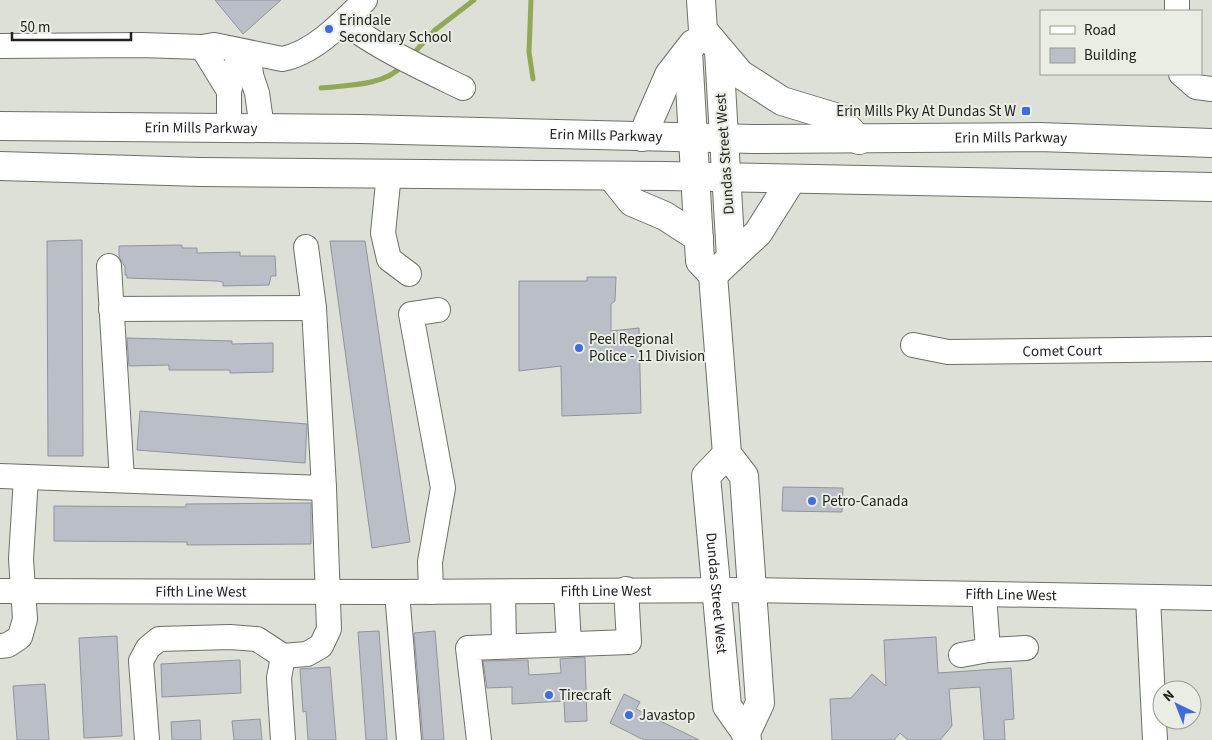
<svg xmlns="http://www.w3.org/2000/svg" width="1212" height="740" viewBox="0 0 1212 740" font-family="'Source Sans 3',sans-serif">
<rect width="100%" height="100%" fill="#dce0d6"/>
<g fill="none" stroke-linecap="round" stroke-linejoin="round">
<g stroke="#91a957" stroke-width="5">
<polyline points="531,0 529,52 533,79"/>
<polyline points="411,56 435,30 474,0"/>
<path d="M321 88C347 85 384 86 402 66"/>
</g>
</g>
<g fill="#babfc7" stroke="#90949c">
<polygon points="215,0 281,0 243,34"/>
<polygon points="82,240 83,456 48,456 47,241"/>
<polygon points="330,241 365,241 410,542 372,548"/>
<polygon points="182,245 182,248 197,248 197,253 240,252 240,256 275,256 276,276 271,276 269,285 223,286 223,282 217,281 127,278 127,275 125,275 125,267 119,257 119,246"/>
<polygon points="587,277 616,277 615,301 611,304 611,331 639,328 641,413 562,416 561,366 519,371 519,281 587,281"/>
<polygon points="127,338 232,341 232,344 273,343 273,372 230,373 230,370 169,370 169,365 129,366"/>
<polygon points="140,411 307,424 305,463 137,450"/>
<polygon points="783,487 843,488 842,512 782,511"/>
<polygon points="311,503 311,544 187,545 187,542 54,541 54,506 186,507 186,504"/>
<polygon points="379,631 387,740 366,740 358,632"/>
<polygon points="435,631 444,740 423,740 414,633"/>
<polygon points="117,636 122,736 84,738 79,638"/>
<polygon points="936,637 938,673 1011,668 1014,719 1004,720 1005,740 984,740 980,687 949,689 952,726 940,740 908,740 900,733 894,740 832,740 830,699 851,698 872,674 886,686 884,640"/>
<polygon points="585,657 587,721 565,722 564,701 512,704 512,687 487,688 483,661 528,660 529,675 561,673 560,659"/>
<polygon points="240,660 241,693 162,697 161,664"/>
<polygon points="330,667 336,740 308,740 306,711 303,712 300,669"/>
<polygon points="45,684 49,740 17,740 13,686"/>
<polygon points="624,694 640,702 636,709 699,740 644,740 610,723"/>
<polygon points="260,719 262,740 234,740 232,721"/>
<polygon points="200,720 201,740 172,740 171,722"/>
</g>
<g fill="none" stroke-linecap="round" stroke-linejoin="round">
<g stroke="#6d7068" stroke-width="26">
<g id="minor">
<polyline points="1177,0 1177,11"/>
<path d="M344 22C380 49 422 68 463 88"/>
<path d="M0 46 141 45 202 47 214 45 282 59C314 53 343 22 365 0"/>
<polyline points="202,47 229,91"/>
<polyline points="249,54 251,75 257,93 262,128"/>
<polyline points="1181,74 1196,87 1212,89"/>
<polyline points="229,128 229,91 240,51"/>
<polyline points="389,173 383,233 389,259 409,274"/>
<polyline points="109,266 122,480"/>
<polyline points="111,309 314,308"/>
<path id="s1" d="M913 345 948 352 1212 349"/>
<polyline points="0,476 324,488 314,308 306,247"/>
<path id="s2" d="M0 591 397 592 752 590 1212 598"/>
<polyline points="566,591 569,644"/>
<polyline points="397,592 409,740"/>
<polyline points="431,592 430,562 443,488 411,314 438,310"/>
<polyline points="503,592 504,646"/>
<polyline points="984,595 988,650 1026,648"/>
<polyline points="1148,598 1155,740"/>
<polyline points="0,646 8,645 20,637 25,619 21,559 26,477"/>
<polyline points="961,655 988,650"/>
<polyline points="283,656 279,678 283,740"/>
<polyline points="147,740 141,661 148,648 159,639 230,637 257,639 283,656 307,654 321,646 329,629 324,488"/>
<polyline points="479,740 468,648 629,642 626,589"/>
</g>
</g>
<g stroke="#6d7068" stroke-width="30">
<g id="major">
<polyline points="701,0 703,30 740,74 782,101 838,118 859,140"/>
<polyline points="688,51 700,261 713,275 727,454 744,476 760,703 746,733 747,740"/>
<path id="s3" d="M0 126 360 129 753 139 1039 137 1212 143"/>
<polyline points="642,137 669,75 693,44"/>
<polyline points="0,166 201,172 666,176 1212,187"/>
<polyline points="612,177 632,202 665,216 699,238"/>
<polyline points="731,258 758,233 792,179"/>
<polyline points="713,275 731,258 719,51"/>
<path id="s4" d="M727 454 706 476 727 706 746 733"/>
</g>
</g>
<use href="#minor" stroke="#fff" stroke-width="24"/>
<use href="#major" stroke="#fff" stroke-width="28"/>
</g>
<g fill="#3f6bdc" stroke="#eaede3" stroke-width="2">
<circle cx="329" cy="29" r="5"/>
<rect x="1021" y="106" width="10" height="10" rx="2.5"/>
<circle cx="579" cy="348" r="5"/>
<circle cx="812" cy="501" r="5"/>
<circle cx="549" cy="695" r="5"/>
<circle cx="629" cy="715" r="5"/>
</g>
<g text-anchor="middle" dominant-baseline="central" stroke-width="4" stroke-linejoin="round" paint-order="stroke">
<g font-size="15" fill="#222320" stroke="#eaede3" text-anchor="start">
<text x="339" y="20">Erindale<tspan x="339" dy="17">Secondary School</tspan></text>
<text x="1016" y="111" text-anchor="end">Erin Mills Pky At Dundas St W</text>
<text x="589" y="339">Peel Regional<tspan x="589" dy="17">Police - 11 Division</tspan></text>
<text x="822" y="501">Petro-Canada</text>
<text x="559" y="695">Tirecraft</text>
<text x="639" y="715">Javastop</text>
</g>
<g font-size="15" fill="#222320" stroke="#eaede3">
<text stroke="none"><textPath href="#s3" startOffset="201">Erin Mills Parkway</textPath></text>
<text stroke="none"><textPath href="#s3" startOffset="606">Erin Mills Parkway</textPath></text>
<text stroke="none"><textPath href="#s3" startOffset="1011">Erin Mills Parkway</textPath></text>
<text transform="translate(725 154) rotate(-94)">Dundas Street West</text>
<text stroke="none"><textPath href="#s1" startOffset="150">Comet Court</textPath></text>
<text stroke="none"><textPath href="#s2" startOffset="606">Fifth Line West</textPath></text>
<text stroke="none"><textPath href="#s2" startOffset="201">Fifth Line West</textPath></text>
<text stroke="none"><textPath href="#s4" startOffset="148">Dundas Street West</textPath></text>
<text stroke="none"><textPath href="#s2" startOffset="1011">Fifth Line West</textPath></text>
</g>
</g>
<rect x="1040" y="10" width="162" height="65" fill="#eaede3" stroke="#9a9c95"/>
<rect x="1050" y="26" width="25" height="8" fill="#ffffff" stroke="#9a9c95"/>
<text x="1084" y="35" font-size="15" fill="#222320">Road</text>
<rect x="1050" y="48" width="25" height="15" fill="#babfc7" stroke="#9a9c95"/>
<text x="1084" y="60" font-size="15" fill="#222320">Building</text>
<g transform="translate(1177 705) rotate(317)"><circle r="24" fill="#eaede3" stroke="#9a9c95"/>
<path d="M0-4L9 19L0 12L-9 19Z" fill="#3f6bdc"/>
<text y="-8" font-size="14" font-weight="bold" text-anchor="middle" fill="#222320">N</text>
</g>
<path d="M12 32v8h119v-8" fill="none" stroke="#222320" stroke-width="2.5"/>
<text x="20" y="32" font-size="15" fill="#222320" stroke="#eaede3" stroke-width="4" paint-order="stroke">50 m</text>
</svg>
